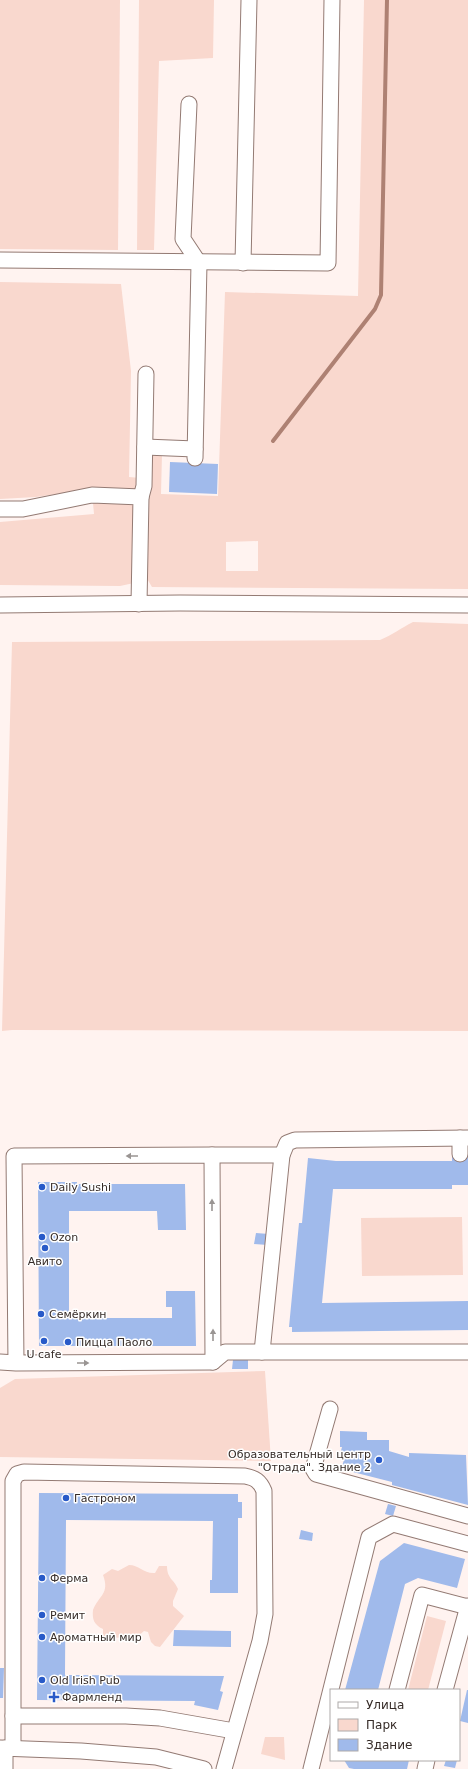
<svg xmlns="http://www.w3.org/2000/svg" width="468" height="1769" viewBox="0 0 468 1769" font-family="'DejaVu Sans',sans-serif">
<rect width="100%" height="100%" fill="#fff3f0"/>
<g fill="#f9d8ce" fill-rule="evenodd">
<polygon points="0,0 120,0 118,250 0,249"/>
<polygon points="139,0 214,0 213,58 159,61 154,250 137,250"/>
<path d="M364 0H468V589L152 587 146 577 149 454H162L161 494 218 496 225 292 358 296ZM258 541V571H226V542Z"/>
<polygon points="0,282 121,284 131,371 129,477 141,478 141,489 83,490 36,497 0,499"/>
<polygon points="93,503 134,503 134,583 120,586 0,585 0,522 94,514"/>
<path d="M413 622 468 624V1031L12 1030 2 1031 12 642 380 640C392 635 401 628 413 622Z"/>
<polygon points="462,1217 463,1275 362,1276 361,1218"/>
<polygon points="265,1371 271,1461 0,1457 0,1388 15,1379"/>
<path d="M129 1565C139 1565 144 1574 155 1573L159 1566H167C167 1579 174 1579 178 1589L173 1601V1606L184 1616 160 1647 155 1646 151 1642 148 1632 144 1631 137 1637 105 1638 103 1635V1629C94 1625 92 1619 93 1610 99 1595 110 1594 103 1575L112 1569 118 1571Z"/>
<polygon points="427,1616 446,1621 428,1690 408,1690"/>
<polygon points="265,1737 284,1737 285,1760 261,1754"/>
</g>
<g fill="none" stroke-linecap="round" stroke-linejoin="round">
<polyline stroke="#ae8173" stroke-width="4" points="273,441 375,309 381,295 387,0"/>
</g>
<g fill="#a0baeb">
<polygon points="170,462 218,464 217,494 169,492"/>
<polygon points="452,1154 468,1154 468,1185 452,1185 452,1189 333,1189 322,1303 468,1301 468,1330 292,1332 292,1327 289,1327 299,1223 302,1223 308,1158 336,1161 452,1161"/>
<polygon points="38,1182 77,1182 77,1184 185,1184 186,1230 158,1230 157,1211 69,1211 69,1318 172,1318 172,1307 166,1307 166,1291 195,1291 196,1346 39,1346"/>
<polygon points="256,1233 269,1234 268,1245 254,1244"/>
<polygon points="233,1360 248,1360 248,1369 232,1369"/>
<polygon points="340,1431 367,1432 367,1440 389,1440 389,1451 409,1457 409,1453 466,1455 468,1505 392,1485 392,1482 341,1469 344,1460 339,1458 342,1447 340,1447"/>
<polygon points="39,1493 238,1494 238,1502 242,1502 242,1518 238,1518 238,1593 210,1593 210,1580 212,1580 213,1521 66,1520 65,1675 224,1676 220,1691 223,1692 218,1710 194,1705 195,1701 37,1700"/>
<polygon points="388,1504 396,1506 393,1516 385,1514"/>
<polygon points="301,1530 313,1533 312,1541 299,1539"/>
<polygon points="404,1543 465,1559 457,1588 418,1578 405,1584 378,1690 345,1690 380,1561"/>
<polygon points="174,1630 231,1631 231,1647 173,1646"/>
<polygon points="0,1668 4,1668 3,1698 0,1698"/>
<polygon points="467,1690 468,1690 468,1723 460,1721"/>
<polygon points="344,1760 409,1760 407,1769 354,1769 349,1768"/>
<polygon points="446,1760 457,1760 455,1768 444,1766"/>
</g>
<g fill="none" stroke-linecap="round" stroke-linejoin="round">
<g stroke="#937a73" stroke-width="17">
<g id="minor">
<polyline points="189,104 183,239 199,263 195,458"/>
<polyline points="0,260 328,263 332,0"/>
<polyline points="243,263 249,0"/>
<polyline points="145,447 195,449"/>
<polyline points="141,497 144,486 146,374"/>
<polyline points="0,509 23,509 92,495 141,497 139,604"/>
<polyline points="0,605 180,603 468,605"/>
<polyline points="460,1138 460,1154"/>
<polyline points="212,1155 282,1155 287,1143 295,1140 468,1138"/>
<polyline points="262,1352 282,1155"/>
<polyline points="0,1362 16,1363 213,1362 212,1155 14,1156 16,1363"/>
<polyline points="213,1362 225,1352 468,1352"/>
<polyline points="330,1409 313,1469 316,1474 468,1516"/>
<polyline points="397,1690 422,1595 468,1607"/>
<polyline points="445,1690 468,1606"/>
<polyline points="13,1716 126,1716 160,1718 234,1731"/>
<polyline points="0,1748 81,1751 156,1757 204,1769"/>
<path d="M13 1748V1481L17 1474 24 1472 245 1476C255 1478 260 1481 264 1491L265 1614 260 1641 224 1769"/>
<polyline points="5,1769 5,1748"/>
<polyline points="311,1769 369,1537 393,1524 468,1544"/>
<polyline points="425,1769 427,1760"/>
</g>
</g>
<use href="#minor" stroke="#fff" stroke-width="15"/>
</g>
<defs><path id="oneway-solid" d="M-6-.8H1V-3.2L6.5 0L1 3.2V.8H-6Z"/></defs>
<g fill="#9a9593">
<use href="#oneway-solid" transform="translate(132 1156) rotate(180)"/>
<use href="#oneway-solid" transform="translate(212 1205) rotate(-90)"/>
<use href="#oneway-solid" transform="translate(213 1335) rotate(-90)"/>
<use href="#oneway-solid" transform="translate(83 1363)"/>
</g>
<g fill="#285ac8" stroke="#fff" stroke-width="1.5">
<circle cx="42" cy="1187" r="4"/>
<circle cx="42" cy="1237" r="4"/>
<circle cx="45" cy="1248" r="4"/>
<circle cx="41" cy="1314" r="4"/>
<circle cx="44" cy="1341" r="4"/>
<circle cx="68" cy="1342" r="4"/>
<circle cx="379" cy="1460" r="4"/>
<circle cx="66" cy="1498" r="4"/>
<circle cx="42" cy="1578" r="4"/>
<circle cx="42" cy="1615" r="4"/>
<circle cx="42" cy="1637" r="4"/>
<circle cx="42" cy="1680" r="4"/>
<path d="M52 1691h4v4h4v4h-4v4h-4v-4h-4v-4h4z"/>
</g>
<g text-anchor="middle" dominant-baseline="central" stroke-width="3" stroke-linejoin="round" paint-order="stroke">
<g font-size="11" fill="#352b27" stroke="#fff" text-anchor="start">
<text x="50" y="1187">Daily Sushi</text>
<text x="50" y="1237">Ozon</text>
<text x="45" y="1261" text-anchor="middle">Авито</text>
<text x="49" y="1314">Семёркин</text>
<text x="76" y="1342">Пицца Паоло</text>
<text x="44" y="1354" text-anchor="middle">U cafe</text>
<text x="371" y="1454" text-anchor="end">Образовательный центр<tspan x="371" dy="13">"Отрада". Здание 2</tspan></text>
<text x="74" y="1498">Гастроном</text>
<text x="50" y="1578">Ферма</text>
<text x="50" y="1615">Ремит</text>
<text x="50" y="1637">Ароматный мир</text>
<text x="50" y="1680">Old Irish Pub</text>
<text x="62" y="1697">Фармленд</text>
</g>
</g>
<rect x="330" y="1689" width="130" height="72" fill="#ffffff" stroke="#aeaaa9"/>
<rect x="338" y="1702" width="20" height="6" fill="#ffffff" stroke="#aeaaa9"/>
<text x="366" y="1709" font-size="12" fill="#352b27">Улица</text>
<rect x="338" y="1719" width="20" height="12" fill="#f9d8ce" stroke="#aeaaa9"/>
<text x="366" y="1729" font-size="12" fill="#352b27">Парк</text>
<rect x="338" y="1739" width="20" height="12" fill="#a0baeb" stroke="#aeaaa9"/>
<text x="366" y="1749" font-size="12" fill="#352b27">Здание</text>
</svg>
